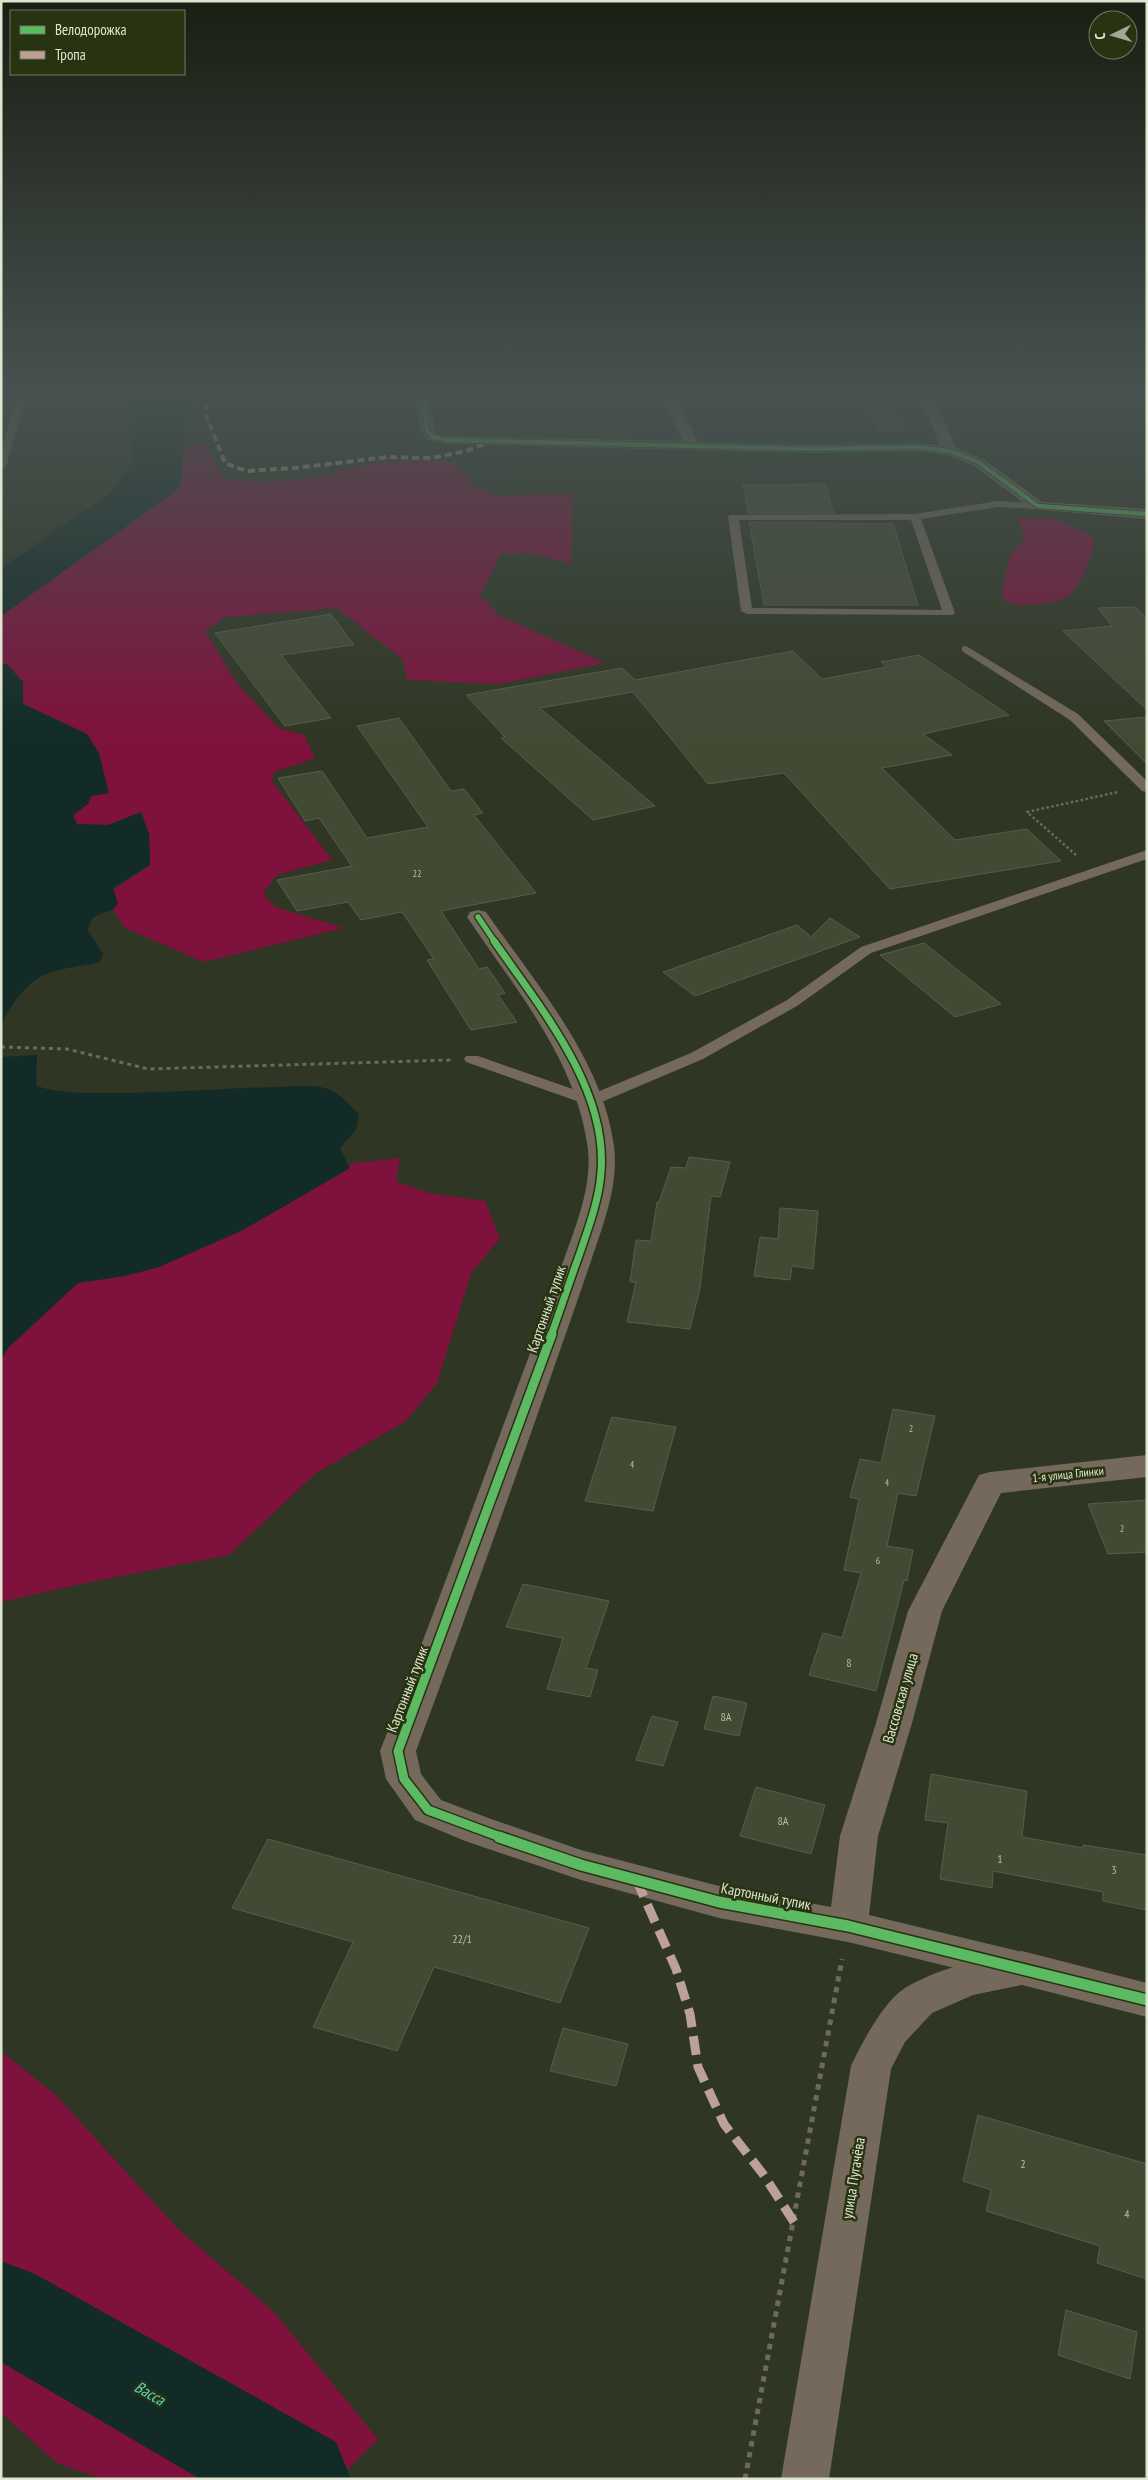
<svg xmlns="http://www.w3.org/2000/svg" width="1148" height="2480" viewBox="0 0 1148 2480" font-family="'PT Sans Narrow',sans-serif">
<rect width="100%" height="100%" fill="#2f3623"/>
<g fill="#7f113d">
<polygon points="204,443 224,479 262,482 304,479 379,462 438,460 456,462 475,487 497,496 573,493 571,564 530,553 501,554 480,595 500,616 605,663 499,684 407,680 403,660 337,608 226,617 205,631 239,686 279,728 304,735 315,758 274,772 272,781 332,860 277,875 263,893 275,907 344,928 204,962 125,928 113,910 118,904 113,890 150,865 149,834 141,812 108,825 77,824 73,816 89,803 87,734 23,704 7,664 1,665 1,616 180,488 184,447"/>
<path d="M1028 517C1059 519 1069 521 1094 539 1093 556 1081 587 1066 597 1057 603 1046 603 1036 604 1023 605 1014 606 1002 599 1002 592 1008 557 1012 552 1015 548 1021 544 1025 541L1022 530 1015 518Z"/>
<polygon points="400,1158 396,1181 428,1193 485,1201 500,1238 471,1274 437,1383 406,1421 316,1473 229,1555 90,1582 1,1602 1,1359 9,1347 77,1283 125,1276 159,1267 243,1230 350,1168 347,1164"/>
<polygon points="1,2051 57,2096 177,2228 274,2312 378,2439 338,2479 103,2479 57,2463 1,2413"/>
</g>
<g fill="#122b27">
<polygon points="128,392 185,392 188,402 180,488 1,616 1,568 111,493 132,462"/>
<path d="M7 664 23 682V704L87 734 99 753 109 793 91 796 89 803 73 815 77 824 108 825 141 812 149 834 150 865 113 888 118 904C107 918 92 908 88 930L103 954 100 962C82 966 63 968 46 974 26 982 7 1009 1 1028V665Z"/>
<path d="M37 1055 36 1085C61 1102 235 1087 277 1087 295 1087 317 1083 333 1091 342 1096 351 1107 359 1114L356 1130 340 1148 350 1168 243 1230 159 1267 125 1276 78 1283 9 1347 1 1359V1057Z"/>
</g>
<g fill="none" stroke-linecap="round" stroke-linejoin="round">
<polygon fill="#122b27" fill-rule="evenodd" points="1,2261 35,2274 336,2442 351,2479 200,2479 1,2362"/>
</g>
<g fill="#434a34" stroke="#575d4d">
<polygon points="888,399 906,429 877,430 860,400"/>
<polygon points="825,484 834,513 748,513 743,485"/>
<polygon points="749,522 893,524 918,605 764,605"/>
<polygon points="1136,607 1147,619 1147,710 1063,631 1112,626 1098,608"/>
<polygon points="331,614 354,645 281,655 331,718 285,726 215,633"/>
<polygon points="793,651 822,679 887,667 881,662 919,655 1009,715 923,734 952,755 882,768 955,840 1027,829 1061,861 890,889 784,773 708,784 633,692 540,708 655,806 593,820 501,738 505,737 466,695 622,668 635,680"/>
<polygon points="1147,717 1147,764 1104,721"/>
<polygon points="399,718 451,791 464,789 483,813 474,815 536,893 441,911 479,969 487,967 505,993 498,995 517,1022 471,1030 427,960 434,959 402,912 361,920 348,902 297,911 277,880 352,866 319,818 305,821 278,778 322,771 367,838 428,827 357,726"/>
<polygon points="830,918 860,937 695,996 663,972 797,925 811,937"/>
<polygon points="924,943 964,975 1001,1004 955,1017 880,955"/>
<polygon points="689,1157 730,1162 720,1197 711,1196 700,1288 690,1329 627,1322 636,1282 630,1282 636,1240 651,1241 657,1202 659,1202 671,1167 686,1168"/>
<polygon points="780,1208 818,1211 813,1269 792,1266 790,1280 754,1276 760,1237 778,1239"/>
<polygon points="893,1409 935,1416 916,1496 898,1493 887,1546 913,1550 907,1581 904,1580 876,1691 809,1675 823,1633 842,1638 861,1573 844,1570 859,1499 850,1497 860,1459 881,1463"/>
<polygon points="612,1417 676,1427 653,1511 585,1501"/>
<polygon points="1147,1500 1147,1552 1108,1554 1088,1504"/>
<polygon points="523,1584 609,1601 586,1668 598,1670 590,1697 547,1689 563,1638 506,1627"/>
<polygon points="713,1696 747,1703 739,1736 704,1729"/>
<polygon points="652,1716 678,1722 663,1766 636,1760"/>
<polygon points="931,1774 1027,1791 1022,1837 1083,1848 1083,1845 1147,1855 1147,1910 1103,1901 1103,1892 993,1871 992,1888 940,1879 948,1823 925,1820"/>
<polygon points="756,1787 825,1805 811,1854 740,1836"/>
<polygon points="268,1839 589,1928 560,2003 434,1967 397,2051 313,2027 353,1942 232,1908"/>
<polygon points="563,2028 628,2044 616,2086 550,2071"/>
<polygon points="978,2115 1147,2164 1147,2279 1097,2263 1100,2246 986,2211 991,2190 963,2181"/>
<polygon points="1066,2310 1137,2332 1130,2379 1058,2355"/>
</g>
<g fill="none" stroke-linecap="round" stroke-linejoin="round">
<polyline stroke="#6e695c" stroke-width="2.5" stroke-dasharray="2.5 2.5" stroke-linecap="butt" points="1076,855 1027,812 1118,792"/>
<polyline stroke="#6e695c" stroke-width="3" stroke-dasharray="4 4" stroke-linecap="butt" points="1,1047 67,1049 148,1069 451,1060"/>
<polyline stroke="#6e695c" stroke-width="5" stroke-dasharray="5.5 5.5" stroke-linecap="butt" points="745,2479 842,1959"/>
<g fill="#74695b" fill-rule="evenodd">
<polygon points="19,392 27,392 6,467 1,470 1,450"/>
<path d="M998 501 1038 503 1043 506 1038 509 998 507 921 519 955 613 953 615 747 614 741 611 728 517 729 515 915 514ZM739 520H911L942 610 752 608Z"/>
<polygon points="966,646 1078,714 1147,781 1147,792 1142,791 1070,720 962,651 962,647"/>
<polygon points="1147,850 1147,859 871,953 797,1006 703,1059 597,1104 585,1104 466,1062 464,1059 466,1056 478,1056 590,1095 691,1053 787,1000 861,947"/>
</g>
<g fill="#74695b" fill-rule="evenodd">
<path d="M415 392H429L434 429 437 434 449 436 683 441 659 392H673L698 442 814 445 917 443 940 445 926 411 911 392H925L940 410 956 448 983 459 1042 502 1147 509V519L1032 509 973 465 947 455 917 451 814 453 449 444 427 440C417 426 417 409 415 392Z"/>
<path d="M478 910 486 912C534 981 603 1060 614 1146 619 1185 603 1225 591 1261 580 1293 569 1325 558 1356 512 1488 465 1620 416 1751L421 1774 441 1800 491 1819 581 1850 719 1886 831 1907 840 1836 876 1723 908 1611 979 1475 990 1472 1147 1455V1477L1001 1493 942 1611 912 1723 878 1836 869 1915 1034 1955 1040 1967 1034 1979 1020 1984 848 1942 719 1918 581 1880 465 1841 415 1820 386 1779 380 1751C432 1620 480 1488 529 1356 541 1325 552 1293 563 1262 576 1225 594 1183 587 1143 574 1057 514 987 467 917L470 912Z"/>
</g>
<path fill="#74695b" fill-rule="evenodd" d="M1022 1951 1147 1983V2017L1022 1985 973 1995 932 2013 905 2042 891 2069 829 2479H781L851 2066C862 2043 883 2002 905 1988 941 1967 982 1959 1022 1951Z"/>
<polyline stroke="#bda197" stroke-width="4" stroke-dasharray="7 4" stroke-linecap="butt" points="206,392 206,415 225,463 246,471 295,468 388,457 432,458 466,451 484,444"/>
<polyline stroke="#bda197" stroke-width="9" stroke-dasharray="19 9" stroke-linecap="butt" points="636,1879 676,1969 690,2014 698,2067 724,2124 763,2174 794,2222"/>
<g stroke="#283311" stroke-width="6">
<polyline id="cycleway-far4" points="422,392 427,429 432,437 449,440 814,449 917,447 950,451 978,462 1038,506 1147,514"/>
</g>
<g stroke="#283311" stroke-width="8">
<polyline id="cycleway-far3" points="478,917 495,942"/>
</g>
<g stroke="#283311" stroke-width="10">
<path id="cycleway-far2" d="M494 941C539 1006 608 1088 601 1172 599 1200 589 1226 580 1253 570 1280 561 1308 551 1336"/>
</g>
<g stroke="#283311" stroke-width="12">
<polyline id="cycleway-far1" points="503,1838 428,1810 404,1779 398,1751 552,1334"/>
</g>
<g stroke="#283311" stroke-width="14">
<polyline id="cycleway" points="499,1837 581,1865 719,1902 848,1926 1147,2000"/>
</g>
<use href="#cycleway-far4" stroke="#5cba63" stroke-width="4.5"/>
<use href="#cycleway-far3" stroke="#5cba63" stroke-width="5.5"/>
<use href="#cycleway-far2" stroke="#5cba63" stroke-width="7"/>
<use href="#cycleway-far1" stroke="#5cba63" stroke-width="9"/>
<use href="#cycleway" stroke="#5cba63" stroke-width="11"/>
</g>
<linearGradient id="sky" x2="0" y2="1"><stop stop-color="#1a1e13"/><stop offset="0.53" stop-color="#475250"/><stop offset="1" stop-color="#475250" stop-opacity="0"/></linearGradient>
<rect width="1148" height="739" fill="url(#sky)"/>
<g text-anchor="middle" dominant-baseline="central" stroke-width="5" stroke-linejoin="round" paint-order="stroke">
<g font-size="10" fill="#b7bfaa">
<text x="417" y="873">22</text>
<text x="911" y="1428">2</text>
<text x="632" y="1464">4</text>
<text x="887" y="1482">4</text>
<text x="1122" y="1528">2</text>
<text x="878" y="1560">6</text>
</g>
<g font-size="12" fill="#dee6d2" stroke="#283311">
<text transform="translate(1068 1474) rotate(-6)">1-я улица Глинки</text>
</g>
<g font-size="12" fill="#b7bfaa">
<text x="849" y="1662">8</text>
<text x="726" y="1716">8А</text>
<text x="783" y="1820">8А</text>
<text x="1000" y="1858">1</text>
<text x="1114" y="1869">3</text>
<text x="462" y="1938">22/1</text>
<text x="1023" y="2163">2</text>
<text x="1127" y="2213">4</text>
</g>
<g font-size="15" fill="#dee6d2" stroke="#283311">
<text transform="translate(546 1309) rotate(-71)">Картонный тупик</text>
<text transform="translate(407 1689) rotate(-69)">Картонный тупик</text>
<text transform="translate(900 1698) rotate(-74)">Вассовская улица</text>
<text transform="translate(766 1896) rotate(11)">Картонный тупик</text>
<text transform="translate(853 2178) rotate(-81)">улица Пугачёва</text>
</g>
<g font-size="16" font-style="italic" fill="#55d9ca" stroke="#283311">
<text transform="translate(150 2393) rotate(30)">Васса</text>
</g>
</g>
<rect width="1148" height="2480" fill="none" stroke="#dee6d2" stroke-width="5"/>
<rect x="10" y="10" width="175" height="65" fill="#283311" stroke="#717b5e"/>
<rect x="20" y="26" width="25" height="8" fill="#5cba63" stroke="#717b5e"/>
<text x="55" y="35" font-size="15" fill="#dee6d2">Велодорожка</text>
<rect x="20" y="51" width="25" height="8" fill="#bda197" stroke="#717b5e"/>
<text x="55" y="60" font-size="15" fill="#dee6d2">Тропа</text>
<g transform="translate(1113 35) rotate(265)"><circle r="24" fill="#283311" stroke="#717b5e"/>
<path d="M0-4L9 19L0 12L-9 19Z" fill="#a1a895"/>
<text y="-8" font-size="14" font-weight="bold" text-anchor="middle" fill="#dee6d2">С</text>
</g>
</svg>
